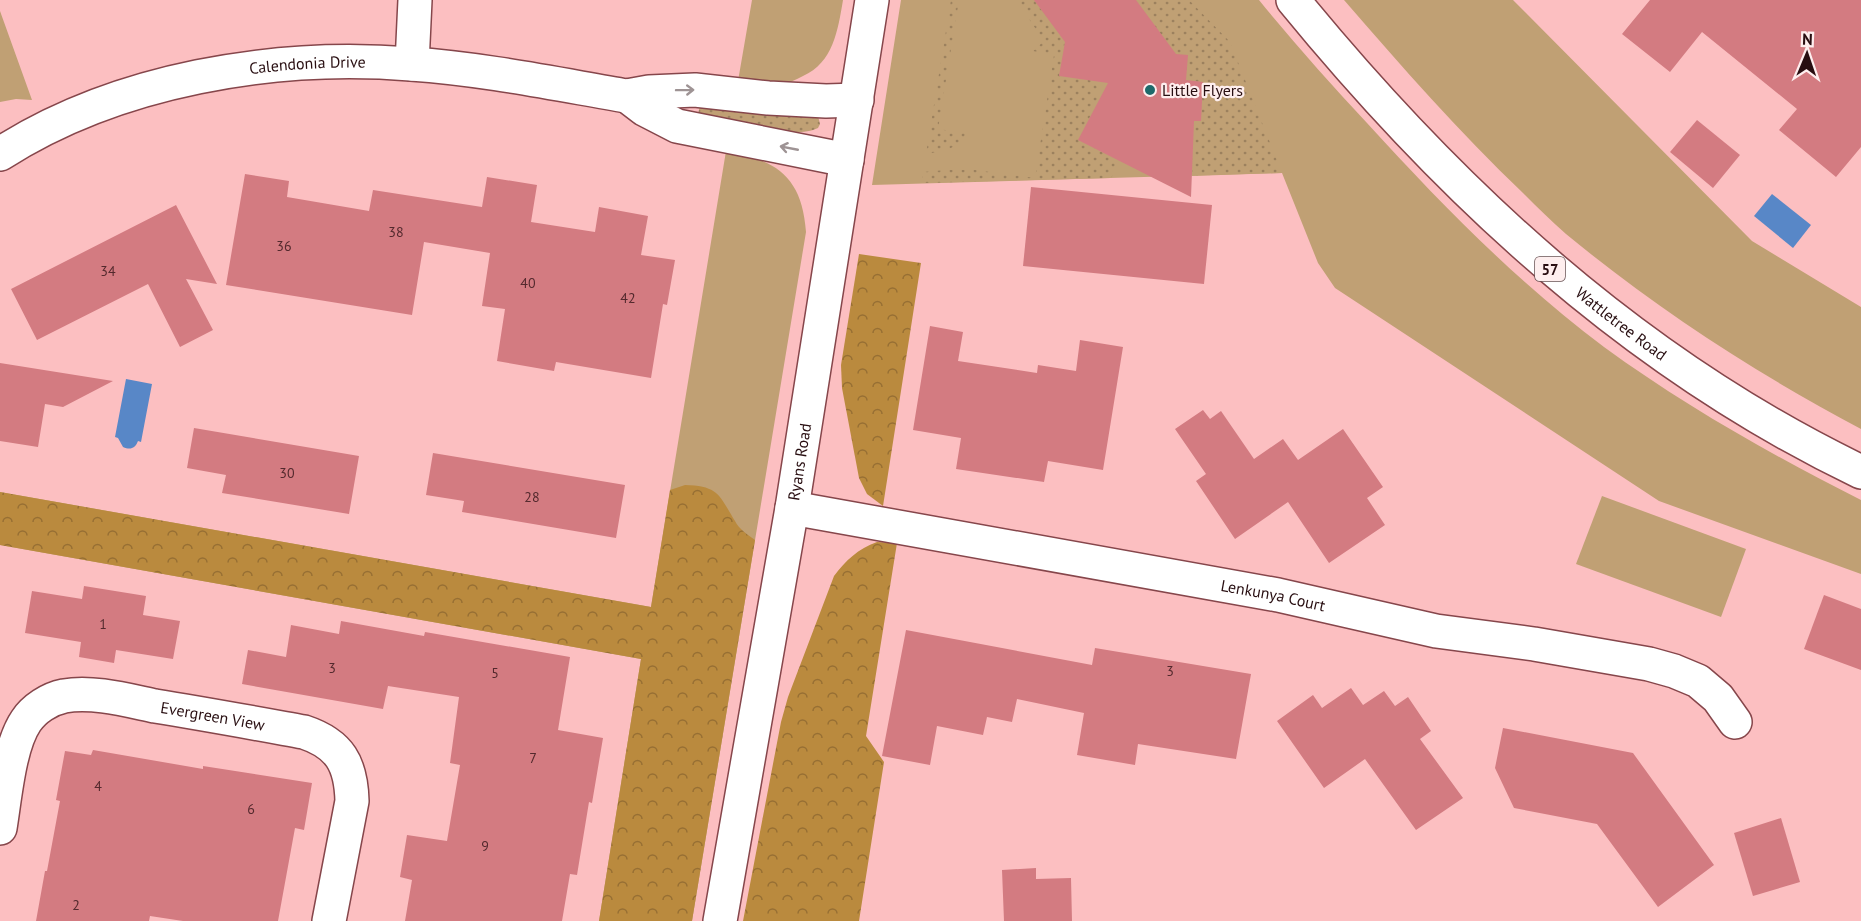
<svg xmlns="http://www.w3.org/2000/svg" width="1861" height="921" viewBox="0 0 1861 921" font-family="'PT Sans',sans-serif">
<defs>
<pattern id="forest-crowns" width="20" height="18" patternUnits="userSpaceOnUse" patternTransform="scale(1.5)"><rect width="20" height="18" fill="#ba8a3e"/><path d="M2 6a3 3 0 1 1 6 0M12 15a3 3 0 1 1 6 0" fill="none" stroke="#976f33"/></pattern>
<pattern id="park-dots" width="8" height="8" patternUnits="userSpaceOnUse" patternTransform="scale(1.5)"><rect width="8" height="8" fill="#c0a074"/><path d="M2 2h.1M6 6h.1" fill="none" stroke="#9c815e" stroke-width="1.8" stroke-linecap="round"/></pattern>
</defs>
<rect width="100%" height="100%" fill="#fcbfc1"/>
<g fill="#c0a074">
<path d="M752 0H843C838 30 833 63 803 76 796 80 788 83 781 84 767 85 752 82 738 81Z"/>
<path d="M901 0H1259C1293 42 1330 83 1367 123 1440 203 1517 282 1604 347 1685 406 1772 455 1861 500V574L1659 501 1335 288 1318 263 1282 173 872 185Z"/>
<path d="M1344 0H1513L1752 241 1861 307V429C1757 374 1657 309 1566 234 1551 221 1537 207 1523 193 1459 132 1402 67 1344 0Z"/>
<polygon points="0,11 32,100 16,99 0,102"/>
<path d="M726 151C777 160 802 177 806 232L692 921H599L641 659 0 545V492L651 607Z"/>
<polygon points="1602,496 1746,549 1721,617 1576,564"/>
</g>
<g fill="url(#forest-crowns)">
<polygon points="859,254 921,263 883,506 867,494 859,478 842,388 841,365"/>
<path d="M685 485C719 486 719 495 735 521 739 529 748 535 755 540L692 921H599L641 659 0 545V492L651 607 670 490Z"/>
<path d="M877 542 897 543 866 736 884 762 859 921H743L781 722 788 697 834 576C846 560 858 549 877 542Z"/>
</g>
<g fill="url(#park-dots)">
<path d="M951 0H959L938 129 966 133C960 149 942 151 926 154Z"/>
<polygon points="1016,0 1034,0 1065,42 1059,75 1095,81 1100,97 1078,140 1121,162 1111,178 922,183 923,172 946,170 975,170 1035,178 1054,55 1033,51 1044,41"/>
<polygon points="1136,0 1189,0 1230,42 1282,173 1192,176 1194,121 1201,121 1203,82 1186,80 1139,50 1154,25"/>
<path d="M700 106 818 116 820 124 818 128C792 141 727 121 698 114Z"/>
</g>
<g fill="#5887c7">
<polygon points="1772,194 1811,225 1793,248 1754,216"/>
<path d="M126 379 152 384 141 442 138 441C135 449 130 450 123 447L118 438 115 437Z"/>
</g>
<g fill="#d37b81">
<polygon points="1034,0 1136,0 1176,54 1188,55 1186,80 1203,82 1201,121 1194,121 1191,197 1078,140 1108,83 1059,76 1065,42"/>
<polygon points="1650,0 1861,0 1861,147 1836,177 1779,130 1797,109 1702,32 1670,72 1622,34"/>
<polygon points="1697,120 1740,155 1713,188 1670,152"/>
<polygon points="245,174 289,181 287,197 369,211 373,190 482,207 487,177 537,185 531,222 595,232 599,207 648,216 641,255 675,260 667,305 663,304 651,378 556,362 554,371 497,361 505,309 482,306 490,253 424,242 412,315 226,285"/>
<polygon points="1031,187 1212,205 1204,284 1023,266"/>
<polygon points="176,205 217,284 186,279 213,330 180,347 148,284 37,340 11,289"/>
<polygon points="930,326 963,332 958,361 1037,373 1038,365 1076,371 1080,340 1123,347 1103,470 1048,461 1044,482 956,469 961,438 913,430"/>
<polygon points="0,363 113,381 63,407 45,404 38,447 0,441"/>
<polygon points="1203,410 1210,419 1221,411 1254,459 1283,439 1298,460 1343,429 1383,487 1367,498 1385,525 1329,563 1288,502 1235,539 1196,481 1206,474 1175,429"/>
<polygon points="194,428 359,456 349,514 222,493 226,475 187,468"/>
<polygon points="433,453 625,485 616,538 462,512 464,501 426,495"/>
<polygon points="84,586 146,596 143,615 180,621 173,659 116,650 114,663 79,657 81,642 25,633 32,591 82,599"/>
<polygon points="1824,595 1861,609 1861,670 1804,649"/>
<polygon points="341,621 424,636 425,632 570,657 558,730 603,738 592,803 589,802 577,875 570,874 562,921 405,921 412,880 400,877 407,835 447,841 460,765 450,763 459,697 388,686 383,709 242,684 248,650 286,657 291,625 339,634"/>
<polygon points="906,630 1092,665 1095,648 1251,674 1236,759 1138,744 1135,765 1077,755 1084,713 1017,699 1012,722 987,717 983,735 937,726 930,765 882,756"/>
<polygon points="1351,688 1363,705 1384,691 1395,706 1408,697 1431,731 1420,739 1463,798 1416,830 1365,759 1324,788 1277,721 1313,695 1322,708"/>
<polygon points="1503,728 1633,753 1714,865 1658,907 1597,824 1514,808 1495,768"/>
<polygon points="93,750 203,769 203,766 312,783 304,830 295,828 278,921 183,921 150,916 149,921 36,921 45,871 47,871 60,801 56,800 65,751 91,755"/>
<polygon points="1781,818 1800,882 1753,896 1734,833"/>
<polygon points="1036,868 1036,879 1071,878 1072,921 1004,921 1002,870"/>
</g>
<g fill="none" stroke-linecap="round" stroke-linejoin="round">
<g stroke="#86464b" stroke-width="36">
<g id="street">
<polyline points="412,64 415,0"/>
<polyline points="627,96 644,109 677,126 847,160"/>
<path id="s1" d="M0 154C117 79 275 53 411 64 484 69 556 84 627 96L649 92 695 90 768 98 826 101 857 100"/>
<path id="s2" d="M792 508 1278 595 1436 631 1534 644 1649 664 1674 671 1698 681 1718 698 1735 722"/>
<path id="s3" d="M0 828C5 798 9 746 26 721 34 709 49 699 64 696 93 691 126 700 155 706 205 714 254 723 304 732 340 744 351 764 352 801L329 921"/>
</g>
</g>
<g stroke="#86464b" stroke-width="36">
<g id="secondary">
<path id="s4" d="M720 921 792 508 872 0"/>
</g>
</g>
<g stroke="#86464b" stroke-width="36">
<g id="primary">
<path id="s5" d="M1293 0C1451 193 1634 363 1861 472"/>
</g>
</g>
<use href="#street" stroke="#fff" stroke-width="33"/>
<use href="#secondary" stroke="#fff" stroke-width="33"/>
<use href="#primary" stroke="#fff" stroke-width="33"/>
</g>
<defs><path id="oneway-shaft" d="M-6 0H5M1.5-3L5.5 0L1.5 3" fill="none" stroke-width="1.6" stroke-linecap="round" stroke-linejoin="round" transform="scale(1.5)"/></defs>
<g stroke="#9e9394">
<use href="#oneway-shaft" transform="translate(685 90) rotate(-1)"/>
<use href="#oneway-shaft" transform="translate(789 148) rotate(-169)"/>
</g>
<circle fill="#1d6a6b" stroke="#feeeee" stroke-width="2" cx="1150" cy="90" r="6"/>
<g text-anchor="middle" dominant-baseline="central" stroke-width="4.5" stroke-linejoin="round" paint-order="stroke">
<g font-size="14" fill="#53292d">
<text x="396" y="232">38</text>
<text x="284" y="246">36</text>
<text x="108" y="271">34</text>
<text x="528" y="283">40</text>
<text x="628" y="298">42</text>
<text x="287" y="473">30</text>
<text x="532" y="497">28</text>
<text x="103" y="624">1</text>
<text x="332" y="668">3</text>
<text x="1170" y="671">3</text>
<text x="495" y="673">5</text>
<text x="533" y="758">7</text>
<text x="98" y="786">4</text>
<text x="251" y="809">6</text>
<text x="485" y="846">9</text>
<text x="76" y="905">2</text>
</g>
<rect fill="#feeeee" stroke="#685153" stroke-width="1.5" x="1535" y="257" width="30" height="24" rx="4.5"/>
<g font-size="15" font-weight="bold" fill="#280e11">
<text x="1550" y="269">57</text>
</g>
<g font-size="16" fill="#280e11" stroke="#feeeee">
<text stroke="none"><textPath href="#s1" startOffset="324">Calendonia Drive</textPath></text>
<text stroke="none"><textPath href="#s5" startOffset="462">Wattletree Road</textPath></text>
<text stroke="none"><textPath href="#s4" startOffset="466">Ryans Road</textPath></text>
<text stroke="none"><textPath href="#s2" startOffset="489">Lenkunya Court</textPath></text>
<text stroke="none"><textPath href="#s3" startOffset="308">Evergreen View</textPath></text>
</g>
<g font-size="16" fill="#280e11" stroke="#feeeee" text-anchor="start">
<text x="1162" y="90">Little Flyers</text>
</g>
</g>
<g transform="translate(1807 54) rotate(2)" stroke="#feeeee" stroke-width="4.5" paint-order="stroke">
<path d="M0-4.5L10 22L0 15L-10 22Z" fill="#280e11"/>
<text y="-9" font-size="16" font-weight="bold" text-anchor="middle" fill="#280e11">N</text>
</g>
</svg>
